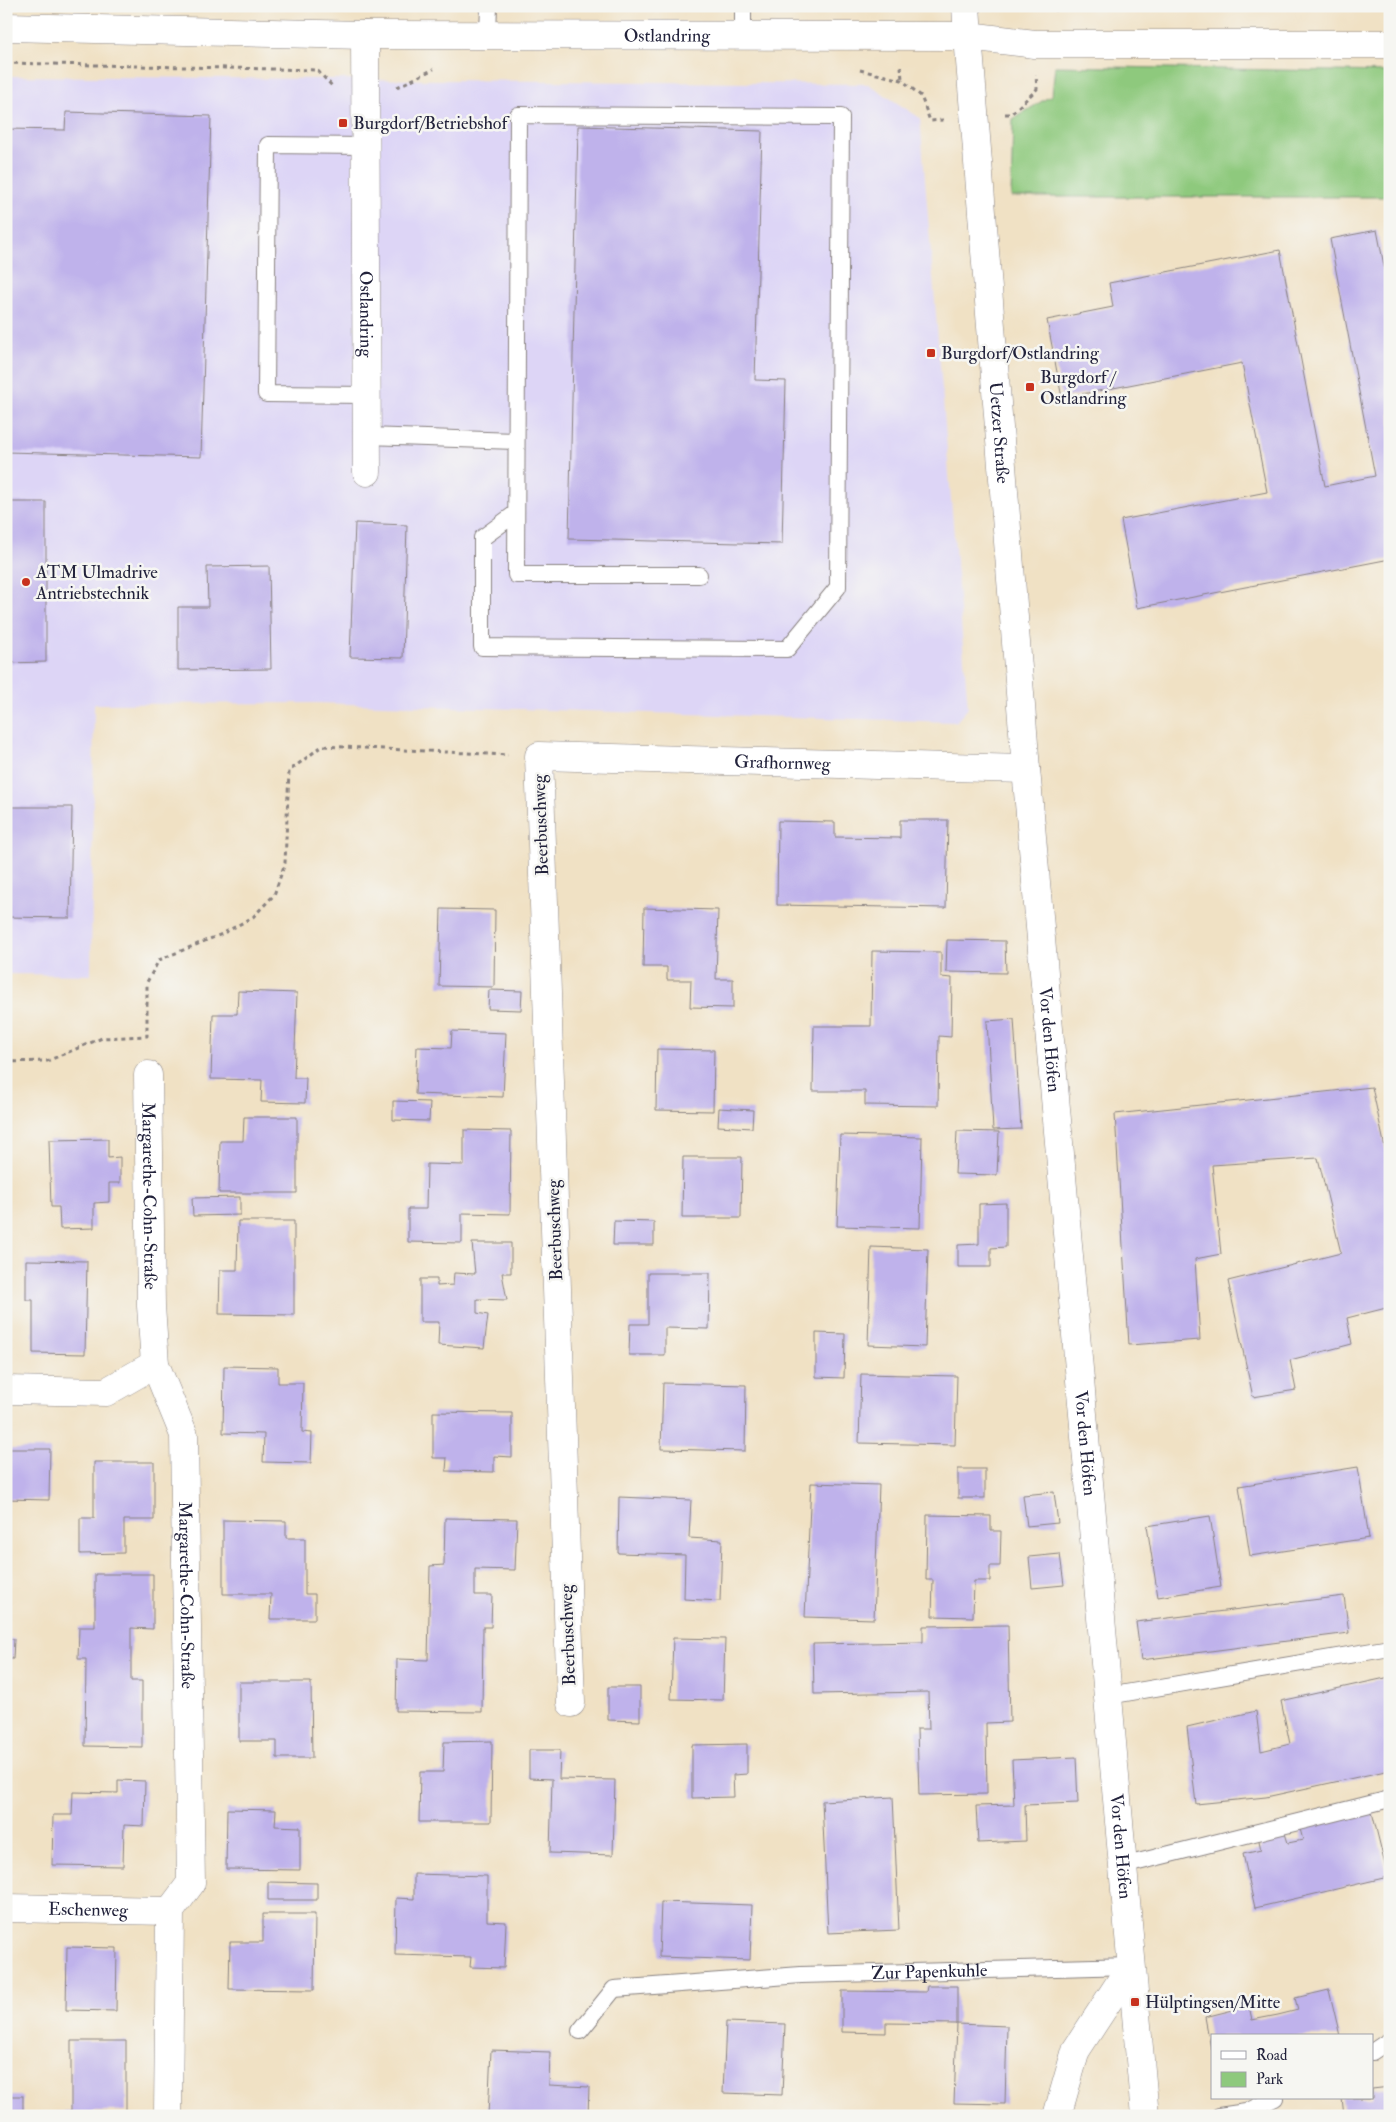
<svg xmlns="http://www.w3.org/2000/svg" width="1396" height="2122" viewBox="0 0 1396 2122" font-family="'IM FELL Double Pica',serif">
<rect width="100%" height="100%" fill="#f6f6f2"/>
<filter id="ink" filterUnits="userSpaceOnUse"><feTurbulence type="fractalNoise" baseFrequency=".02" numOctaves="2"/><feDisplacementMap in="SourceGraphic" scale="10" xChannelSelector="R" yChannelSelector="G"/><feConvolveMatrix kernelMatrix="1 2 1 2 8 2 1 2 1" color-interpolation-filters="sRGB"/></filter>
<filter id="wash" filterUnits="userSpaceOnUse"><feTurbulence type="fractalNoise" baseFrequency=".0096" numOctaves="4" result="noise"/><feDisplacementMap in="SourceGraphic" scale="20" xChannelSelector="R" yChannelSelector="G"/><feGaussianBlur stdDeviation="1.12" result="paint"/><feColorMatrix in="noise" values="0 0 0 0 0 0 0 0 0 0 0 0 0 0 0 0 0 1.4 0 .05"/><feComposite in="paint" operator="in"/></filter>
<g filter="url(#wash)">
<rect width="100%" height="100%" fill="#f0e1c4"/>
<polygon fill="#ddd5f6" points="6,76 868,84 920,118 968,708 956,722 317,703 94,704 91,975 6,974"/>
<polygon fill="#8ec97d" stroke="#58765c" points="1055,66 1390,72 1390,197 1011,197 1013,119 1052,95"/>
<g id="blocks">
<g fill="#bfb2eb">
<polygon points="66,112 211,116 201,457 6,452 6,129 65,130"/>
<polygon points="578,126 762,131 755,380 786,381 782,544 569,539"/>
<polygon points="1377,230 1390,296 1390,559 1137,608 1121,520 1267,492 1242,363 1062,398 1047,320 1113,307 1109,283 1280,250 1325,486 1375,476 1330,239"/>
<polygon points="6,502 46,502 46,662 6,663"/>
<polygon points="355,523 407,525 403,658 350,657"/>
<polygon points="269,566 271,669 178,670 178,607 208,607 207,567"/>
<polygon points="6,807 72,807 70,918 6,917"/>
<polygon points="900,820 948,820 946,908 777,905 778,821 835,822 835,837 900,838"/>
<polygon points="644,908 718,910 716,979 733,979 733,1008 690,1007 691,980 667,980 667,967 643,967"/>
<polygon points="441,909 495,910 494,987 439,986"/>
<polygon points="947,940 1005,941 1006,973 946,972"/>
<polygon points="872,951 941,952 941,977 952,978 951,1037 939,1036 938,1106 865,1105 865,1091 813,1091 814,1026 871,1026"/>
<polygon points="489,990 522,991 521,1010 488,1009"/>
<polygon points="238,991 297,993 294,1078 306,1078 305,1103 261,1102 262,1080 211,1079 213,1014 237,1014"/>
<polygon points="1014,1019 1021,1129 993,1130 987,1021"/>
<polygon points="452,1031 506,1033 503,1097 415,1094 417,1047 451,1048"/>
<polygon points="657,1049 714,1050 713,1111 656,1110"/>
<polygon points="1372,1087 1390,1171 1390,1307 1347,1318 1352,1344 1290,1360 1296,1390 1253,1397 1228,1281 1341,1253 1318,1158 1212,1165 1221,1254 1195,1259 1200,1340 1129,1345 1115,1114"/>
<polygon points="393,1101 430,1102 429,1121 393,1120"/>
<polygon points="719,1108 753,1110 752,1128 718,1126"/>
<polygon points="244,1117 297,1117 297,1193 219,1193 220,1141 243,1141"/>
<polygon points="464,1130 511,1131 510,1214 462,1213 462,1243 408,1242 408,1209 426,1209 427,1164 464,1165"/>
<polygon points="957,1131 999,1132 997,1175 955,1174"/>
<polygon points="840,1135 922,1137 920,1228 837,1226"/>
<polygon points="108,1139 108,1158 120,1157 120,1183 109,1183 109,1202 94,1203 94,1228 60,1229 59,1207 51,1207 49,1140"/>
<polygon points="683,1157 742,1157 741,1218 682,1218"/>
<polygon points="240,1197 240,1215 193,1216 192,1198"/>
<polygon points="1006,1203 1006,1247 991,1248 991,1267 958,1267 958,1245 979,1244 979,1204"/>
<polygon points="238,1221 294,1221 294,1315 219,1314 220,1270 237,1270"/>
<polygon points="614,1221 654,1222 654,1245 613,1245"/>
<polygon points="472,1243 511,1243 511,1273 502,1273 507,1300 477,1299 477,1313 488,1315 484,1348 438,1345 439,1322 420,1322 420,1279 437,1279 437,1286 453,1285 454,1273 475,1274"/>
<polygon points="871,1247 928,1249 925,1347 868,1345"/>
<polygon points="26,1260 87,1261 85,1354 33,1353 33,1300 26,1300"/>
<polygon points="648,1273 710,1273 709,1329 665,1328 665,1355 629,1355 630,1324 648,1324"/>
<polygon points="816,1333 845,1334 844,1378 816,1377"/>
<polygon points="224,1366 278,1367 278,1383 303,1383 302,1432 312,1433 311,1463 263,1462 264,1434 223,1433"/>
<polygon points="861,1374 957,1376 955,1445 859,1443"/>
<polygon points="663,1383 746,1385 745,1451 661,1449"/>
<polygon points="433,1412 512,1413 512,1457 494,1456 494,1472 446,1471 447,1458 433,1458"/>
<polygon points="6,1449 50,1449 49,1500 6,1499"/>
<polygon points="94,1462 154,1462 154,1520 124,1520 124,1553 80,1554 80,1518 94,1518"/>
<polygon points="1358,1467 1369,1538 1250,1556 1239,1486"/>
<rect x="958" y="1469" width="27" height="29"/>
<polygon points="811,1483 879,1485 874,1619 805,1617"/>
<polygon points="1054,1492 1058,1523 1027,1526 1023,1495"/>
<polygon points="619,1497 691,1500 689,1538 722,1540 720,1601 684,1599 685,1555 618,1553"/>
<polygon points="927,1515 991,1516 991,1531 1001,1531 1000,1566 990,1566 990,1581 974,1581 973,1617 932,1616 933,1580 926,1580"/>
<polygon points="1210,1516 1221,1587 1158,1597 1147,1526"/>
<polygon points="445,1518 517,1519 515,1570 475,1569 475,1595 492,1595 491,1627 483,1627 482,1712 396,1711 397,1659 428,1660 430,1566 444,1565"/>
<polygon points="223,1520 286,1521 286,1538 305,1538 305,1594 315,1594 315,1619 270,1619 271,1594 223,1594"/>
<polygon points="1060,1554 1064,1585 1032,1588 1029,1557"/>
<polygon points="95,1574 153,1574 153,1629 131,1628 131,1681 142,1681 142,1747 85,1746 86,1659 78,1659 79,1627 95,1627"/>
<polygon points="1344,1596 1349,1633 1141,1660 1136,1622"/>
<polygon points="1008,1625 1010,1722 986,1723 987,1794 919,1795 917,1729 929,1729 928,1692 814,1694 813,1644 923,1642 923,1626"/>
<polygon points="673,1638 725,1639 723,1700 671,1699"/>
<polygon points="6,1639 14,1639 13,1659 6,1659"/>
<polygon points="1390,1677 1390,1770 1266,1797 1196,1804 1187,1727 1256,1711 1261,1751 1290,1744 1281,1701"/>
<polygon points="239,1682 311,1682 312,1758 277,1758 277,1741 239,1741"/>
<polygon points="608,1687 640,1687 640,1721 608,1720"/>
<polygon points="492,1741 491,1822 419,1822 420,1772 443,1772 444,1742"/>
<polygon points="747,1744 747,1774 733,1775 734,1797 692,1798 692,1745"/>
<polygon points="529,1750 560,1750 559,1779 615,1780 613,1855 550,1853 552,1779 529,1778"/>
<polygon points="1076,1757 1078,1803 1025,1805 1026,1841 978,1843 976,1806 1014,1805 1012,1760"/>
<polygon points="118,1780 145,1781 144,1826 124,1825 123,1866 52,1865 53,1815 72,1815 73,1792 118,1793"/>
<polygon points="893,1797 899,1930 828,1933 822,1801"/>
<polygon points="1371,1808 1388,1877 1255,1908 1243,1854 1261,1850 1258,1836 1284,1830 1288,1843 1303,1840 1299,1825"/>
<polygon points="227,1809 276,1810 275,1826 300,1827 300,1870 226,1869"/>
<polygon points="414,1874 487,1876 487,1921 506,1922 504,1968 470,1967 471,1957 395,1955 396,1898 414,1899"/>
<polygon points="268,1882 317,1883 317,1900 268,1900"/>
<polygon points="661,1902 752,1905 750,1960 659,1957"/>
<polygon points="263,1914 315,1914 314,1990 229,1989 230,1942 263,1942"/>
<polygon points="67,1947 117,1948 116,2011 66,2010"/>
<polygon points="927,1986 957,1986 957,2024 886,2023 886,2033 842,2032 842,1991 926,1992"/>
<polygon points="1329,1990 1340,2036 1212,2036 1211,2049 1205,2017 1249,2006 1252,2020 1278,2015 1298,2010 1295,1998"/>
<polygon points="726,2022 785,2024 782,2095 723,2093"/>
<polygon points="957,2024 1007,2026 1005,2104 954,2103"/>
<polygon points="71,2041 126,2041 126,2111 93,2111 93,2116 55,2116 55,2112 71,2112"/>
<polygon points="491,2050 550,2052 549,2085 589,2087 588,2116 488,2116"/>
<polygon points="1390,2087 1390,2116 1344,2116 1342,2098 1372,2098 1372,2089"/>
<rect x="6" y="2096" width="17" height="20"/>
</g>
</g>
</g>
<g filter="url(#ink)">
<use href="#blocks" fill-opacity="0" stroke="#898280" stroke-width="1"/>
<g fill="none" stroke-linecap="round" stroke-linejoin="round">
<g stroke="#898280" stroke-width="18">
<g id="service">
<polyline points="488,34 489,6"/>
<polyline points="743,35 743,6"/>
<polyline points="365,146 268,145 266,394 367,395"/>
<polyline points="367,436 516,441"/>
<polyline points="516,513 482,538 482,647 787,649 838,587 841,117 518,115 516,575 699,575"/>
<polyline points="1108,1696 1390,1648"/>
<polyline points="1122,1866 1390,1799"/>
<path id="s1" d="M580 2031 614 1989 801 1975 1131 1966"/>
<polyline points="1372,2052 1390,2040"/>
<polyline points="1219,2116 1246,2112 1275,2098"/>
</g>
</g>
<g stroke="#898280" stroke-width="29">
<g id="minor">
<path id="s2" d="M6 27 365 35 968 36 1026 769 1145 2116"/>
<path id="s3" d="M365 35 367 472"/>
<path id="s4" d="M148 1075 151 1306 155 1364 184 1435 191 1883 170 1911 168 2116"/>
<polyline points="6,1390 106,1392 155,1364"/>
<path id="s5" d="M571 1703 539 756 1026 769"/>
<path id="s6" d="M6 1908 170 1911"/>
<polyline points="1057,2116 1076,2050 1131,1966"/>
</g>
</g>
<g stroke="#898280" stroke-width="29">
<polyline id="tertiary" points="966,6 968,36 1035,44 1390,44"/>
</g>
<g stroke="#898280" stroke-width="3" stroke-dasharray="4 4" stroke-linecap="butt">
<polyline points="1038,6 1057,10"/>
<polyline points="6,63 317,70 333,87"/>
<polyline points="901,66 902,80"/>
<polyline points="860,70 902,80 921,96 930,121 944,120"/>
<polyline points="397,87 434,69"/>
<polyline points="1005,114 1011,114 1037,89 1036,75"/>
<polyline points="6,1062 47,1061 102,1038 147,1036 147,982 159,960 222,934 253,917 274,895 285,863 289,771 322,746 508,755"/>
</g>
<use href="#service" stroke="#fff" stroke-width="16"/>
<use href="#minor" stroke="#fff" stroke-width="28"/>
<use href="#tertiary" stroke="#fff" stroke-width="28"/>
</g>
</g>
<g fill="#c8321e" stroke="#f6f6f2" stroke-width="2">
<rect x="338" y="118" width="10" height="10" rx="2.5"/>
<rect x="926" y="348" width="10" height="10" rx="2.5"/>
<rect x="1025" y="382" width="10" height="10" rx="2.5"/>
<circle cx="26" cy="582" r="5"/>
<rect x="1130" y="1997" width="10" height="10" rx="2.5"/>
</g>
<g text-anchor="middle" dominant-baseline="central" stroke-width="5" stroke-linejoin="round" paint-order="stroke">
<g font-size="18" fill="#22223b" stroke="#f6f6f2">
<text stroke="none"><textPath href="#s2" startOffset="661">Ostlandring</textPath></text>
<text stroke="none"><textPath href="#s3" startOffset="279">Ostlandring</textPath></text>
<text stroke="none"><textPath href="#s2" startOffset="1360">Uetzer Straße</textPath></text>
<text stroke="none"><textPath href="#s5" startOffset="1191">Grafhornweg</textPath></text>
<text transform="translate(541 825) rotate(-92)">Beerbuschweg</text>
<text stroke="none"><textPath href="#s2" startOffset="1969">Vor den Höfen</textPath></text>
<text stroke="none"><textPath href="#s4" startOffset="121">Margarethe-Cohn-Straße</textPath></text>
<text transform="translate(555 1230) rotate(-92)">Beerbuschweg</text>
<text stroke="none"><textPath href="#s2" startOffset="2374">Vor den Höfen</textPath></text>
<text stroke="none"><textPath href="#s4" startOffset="526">Margarethe-Cohn-Straße</textPath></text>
<text transform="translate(568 1635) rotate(-92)">Beerbuschweg</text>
<text stroke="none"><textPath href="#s2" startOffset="2779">Vor den Höfen</textPath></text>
<text stroke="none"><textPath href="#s6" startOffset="82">Eschenweg</textPath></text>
<text stroke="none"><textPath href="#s1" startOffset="370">Zur Papenkuhle</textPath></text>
</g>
<g font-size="18" fill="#22223b" stroke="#f6f6f2" text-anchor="start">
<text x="353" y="123">Burgdorf/Betriebshof</text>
<text x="941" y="353">Burgdorf/Ostlandring</text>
<text x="1040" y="377">Burgdorf /<tspan x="1040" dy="21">Ostlandring</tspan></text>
<text x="36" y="572">ATM Ulmadrive<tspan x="36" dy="21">Antriebstechnik</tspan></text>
<text x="1145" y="2002">Hülptingsen/Mitte</text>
</g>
</g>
<rect width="1396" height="2122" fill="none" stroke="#f6f6f2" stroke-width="25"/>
<rect x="1211" y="2034" width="162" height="65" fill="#f6f6f2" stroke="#a1a1a9"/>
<rect x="1221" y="2051" width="25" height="8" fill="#ffffff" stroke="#a1a1a9"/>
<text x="1256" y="2060" font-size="15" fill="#22223b">Road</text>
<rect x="1221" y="2072" width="25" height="15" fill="#8ec97d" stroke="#a1a1a9"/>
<text x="1256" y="2084" font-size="15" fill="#22223b">Park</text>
</svg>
